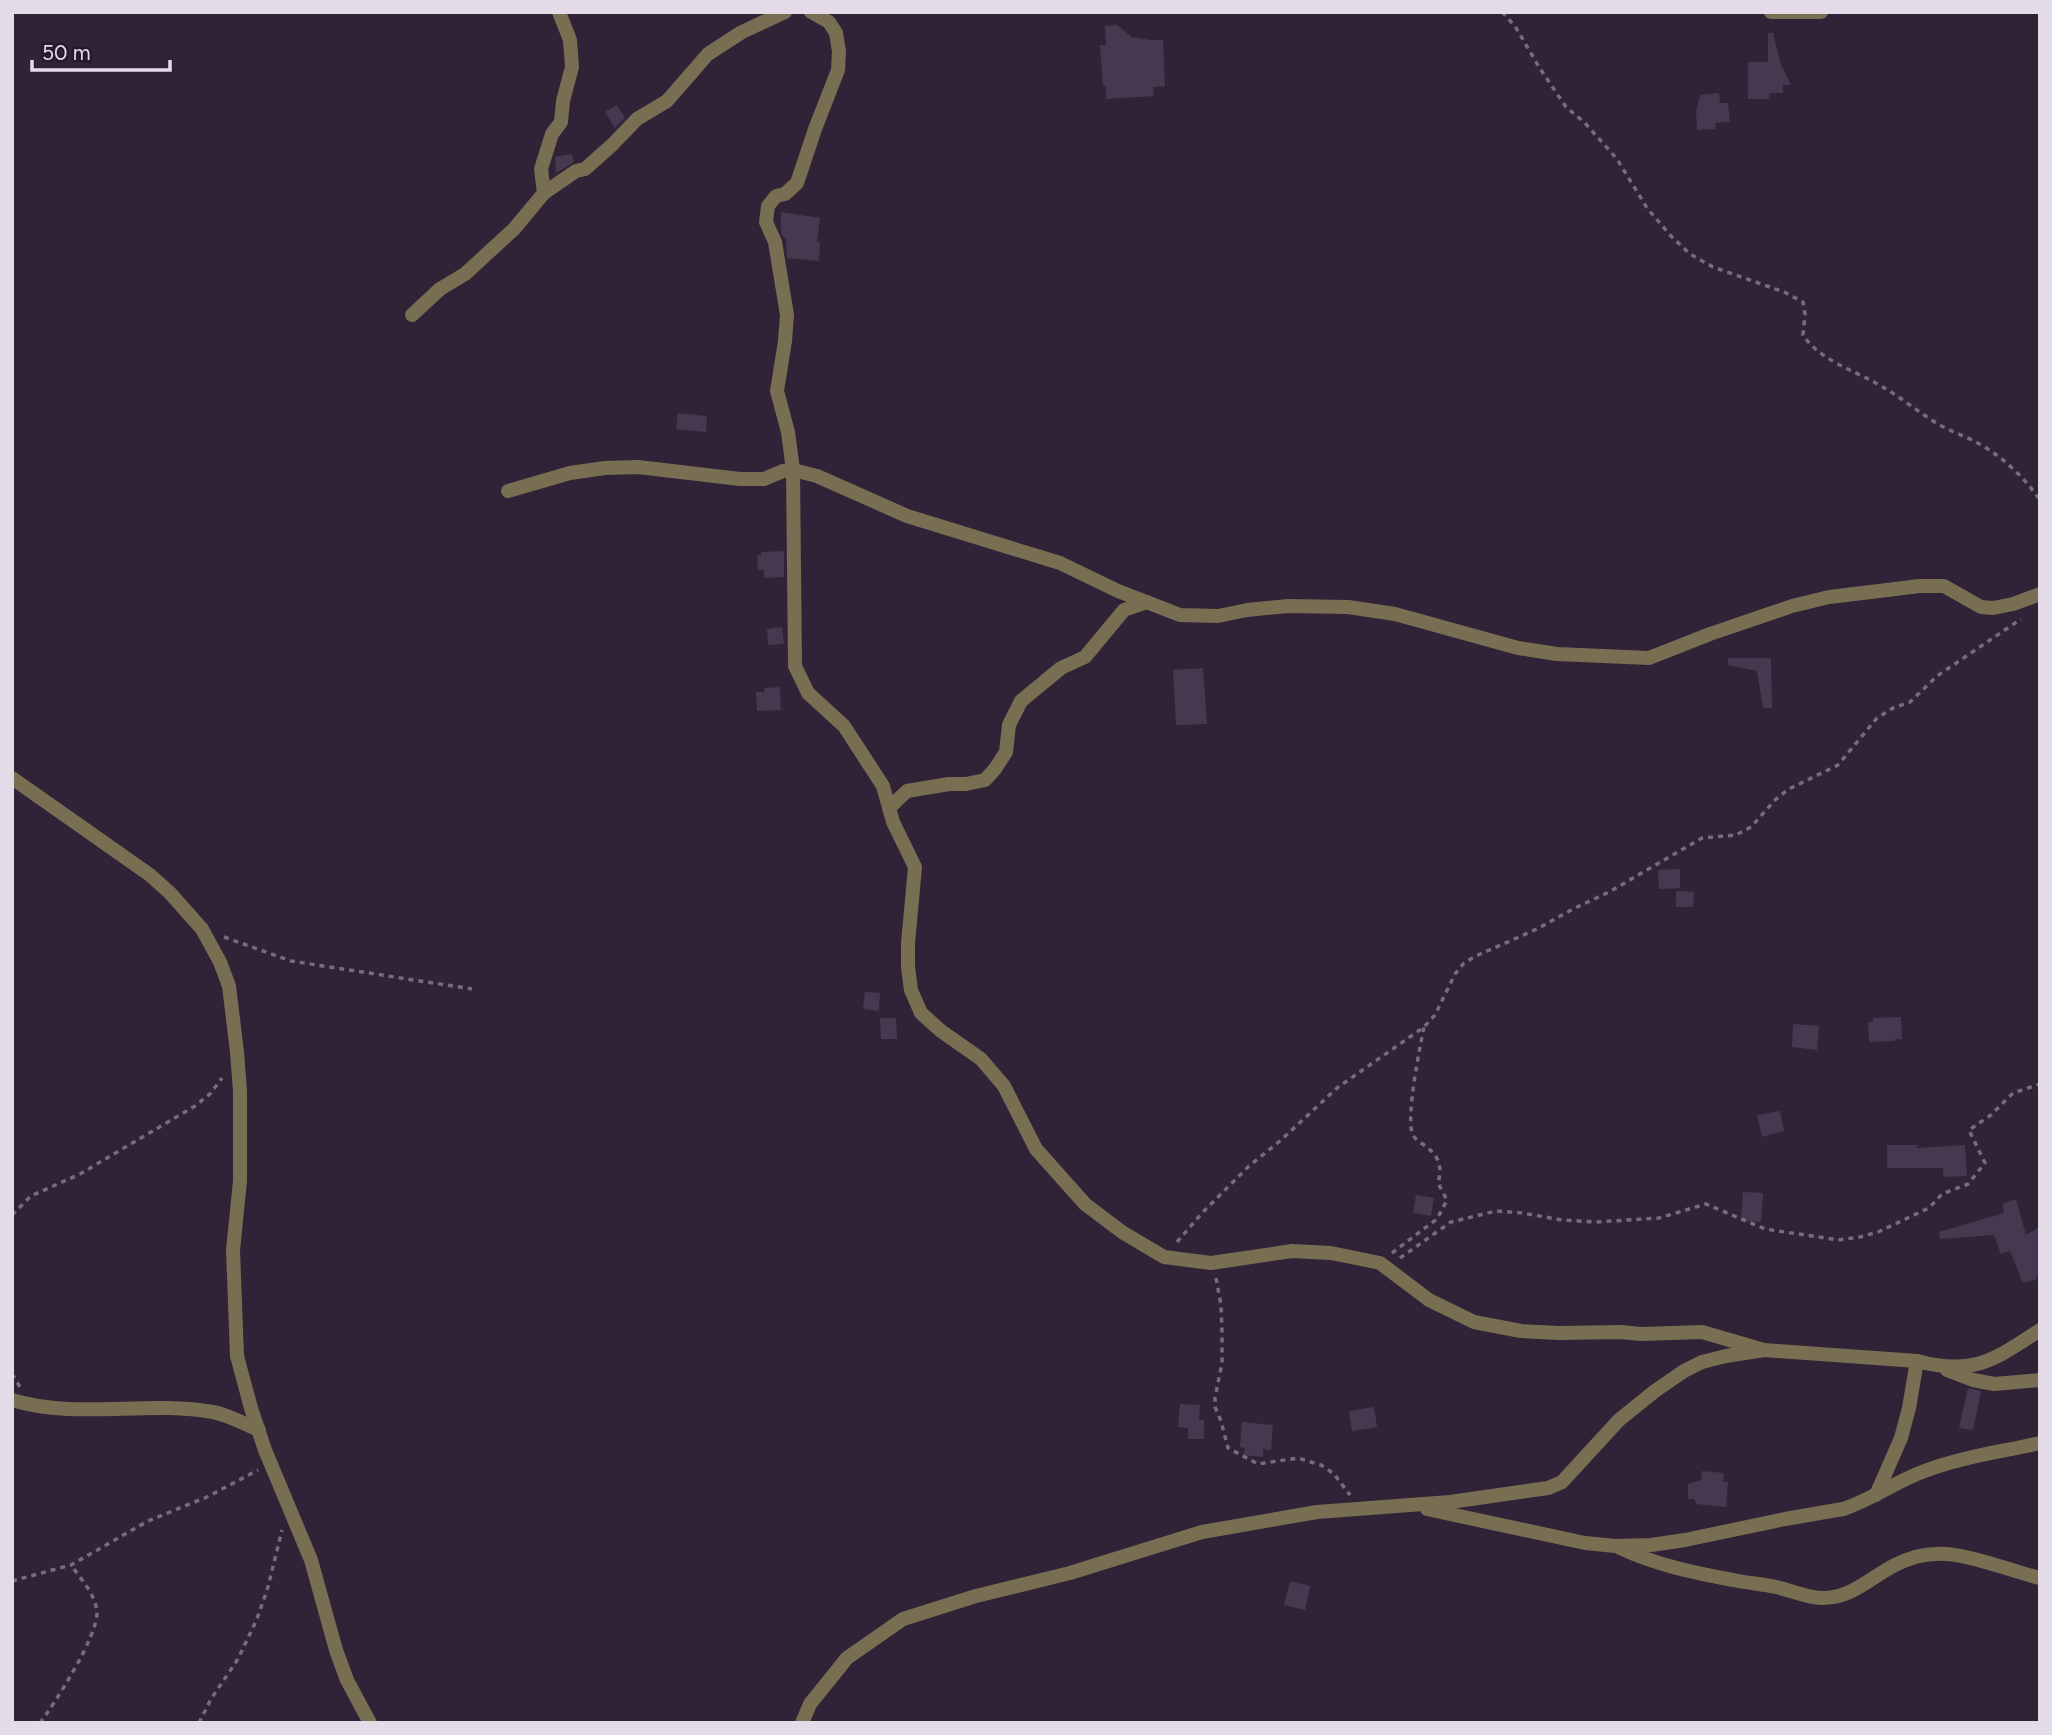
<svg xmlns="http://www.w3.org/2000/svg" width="2052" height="1735" viewBox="0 0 2052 1735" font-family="Figtree,sans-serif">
<rect width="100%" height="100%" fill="#302338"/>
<g fill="#46394f">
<polygon points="1117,25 1132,37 1150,40 1163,40 1165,86 1153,87 1154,96 1106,99 1106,86 1103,86 1100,45 1106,45 1105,26"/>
<polygon points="1768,33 1773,33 1781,65 1791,85 1783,85 1783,93 1770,93 1769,99 1748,99 1748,62 1768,62"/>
<polygon points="1719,93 1720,103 1728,103 1730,122 1715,123 1716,129 1697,130 1696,112 1700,95"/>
<polygon points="617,105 625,118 615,128 605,112"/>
<polygon points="572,154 574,162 556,173 555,157"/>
<polygon points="781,212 820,218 817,242 820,242 819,261 787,258 786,238 784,238 781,233"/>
<polygon points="678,413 707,416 706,432 676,429"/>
<polygon points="784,551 784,577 764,578 764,570 758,570 757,555 761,555 761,552"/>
<polygon points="782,627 784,644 768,645 767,629"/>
<polygon points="1728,658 1771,658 1772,708 1763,708 1757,671 1728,665"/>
<polygon points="1203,668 1207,724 1176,725 1173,670"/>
<polygon points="780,687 781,710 757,711 756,692 765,692 764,688"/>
<polygon points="1680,869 1680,888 1659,889 1658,870"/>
<polygon points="1676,891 1694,892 1693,907 1676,907"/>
<polygon points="865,992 880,993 879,1011 863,1009"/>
<polygon points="1901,1017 1902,1039 1895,1039 1895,1041 1869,1042 1868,1022 1873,1022 1873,1018"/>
<polygon points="880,1018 896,1018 897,1039 881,1039"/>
<polygon points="1793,1024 1819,1026 1817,1050 1792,1047"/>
<polygon points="1780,1111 1784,1131 1762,1137 1757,1115"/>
<polygon points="1887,1145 1917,1145 1917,1148 1965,1145 1967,1176 1943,1177 1943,1168 1887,1168"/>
<polygon points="1743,1192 1763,1193 1761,1222 1741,1221"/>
<polygon points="1416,1195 1434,1198 1431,1216 1413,1213"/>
<polygon points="2016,1199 2026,1235 2040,1227 2040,1275 2037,1275 2037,1279 2023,1283 2010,1251 2001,1254 1994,1235 1940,1239 1939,1232 2004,1213 2002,1204"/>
<polygon points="1968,1388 1981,1391 1973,1430 1959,1428"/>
<polygon points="1180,1404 1200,1405 1199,1420 1204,1420 1204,1439 1188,1439 1188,1428 1178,1427"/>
<polygon points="1374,1407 1377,1427 1352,1431 1349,1411"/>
<polygon points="1242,1422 1273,1425 1271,1450 1263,1449 1263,1457 1244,1455 1245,1448 1240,1447"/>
<polygon points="1702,1471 1724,1473 1723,1482 1728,1482 1726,1507 1696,1504 1694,1499 1688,1499 1688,1484 1701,1480"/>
<polygon points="1290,1581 1310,1586 1305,1610 1284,1605"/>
</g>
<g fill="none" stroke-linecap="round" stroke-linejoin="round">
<g stroke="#776b7e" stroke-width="3.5" stroke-dasharray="5 5" stroke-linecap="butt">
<path d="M1502 12 1515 26 1539 67 1566 107 1584 122 1617 159 1647 208 1671 236 1690 254 1713 267 1784 292 1803 302 1805 314 1803 335C1819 359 1850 369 1874 382 1895 393 1913 408 1933 421 1947 430 1962 435 1976 442 2002 456 2023 476 2040 500"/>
<polyline points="224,937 291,961 472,989"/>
<polyline points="12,1215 31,1196 80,1174 195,1106 211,1093 222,1078"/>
<polyline points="1177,1242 1202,1213 1249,1166 1280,1141 1337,1088 1424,1027 1435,1015 1455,974 1464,963 1476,956 1537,929 1573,909 1609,892 1702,838 1736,835 1751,827 1776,799 1789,789 1838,765 1877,718 1893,708 1910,702 1937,676 2021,619"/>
<path d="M1392 1253 1437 1219 1447 1200 1438 1183C1442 1170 1440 1158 1429 1149 1424 1144 1416 1141 1413 1135 1405 1119 1420 1047 1424 1027"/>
<polyline points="1400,1258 1451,1222 1496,1211 1522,1213 1562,1220 1596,1222 1659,1218 1706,1204 1765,1229 1838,1240 1860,1237 1878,1232 1929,1208 1942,1194 1968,1184 1985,1163 1969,1130 1991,1115 2013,1093 2040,1084"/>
<polyline points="1216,1278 1221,1305 1222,1333 1222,1363 1215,1398 1215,1407 1221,1421 1228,1448 1258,1464 1298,1458 1321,1465 1334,1474 1350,1495"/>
<polyline points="12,1374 20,1387"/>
<polyline points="12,1581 71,1565 148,1521 207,1497 258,1470"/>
<path d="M40 1723C55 1703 98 1636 97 1612 96 1595 80 1578 71 1565"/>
<polyline points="199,1723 211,1699 238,1659 257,1619 268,1587 282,1530"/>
</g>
<g stroke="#786e51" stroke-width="14">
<polyline points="811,12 829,22 836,33 839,51 838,70 815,129 797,183 785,194 776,196 768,206 766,222 775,242 787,315 785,341 777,391 788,432 793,470 795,666 808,693 844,726 883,786 893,822 915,867 908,943 908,967 911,990 921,1013 941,1031 981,1059 1004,1086 1036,1149 1085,1204 1122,1232 1164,1257 1211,1263 1292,1251 1331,1253 1380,1263 1429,1300 1474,1322 1521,1331 1559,1333 1620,1332 1641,1334 1702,1332 1764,1350"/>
<polyline points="1771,12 1821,12"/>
<polyline points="544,193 541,169 552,134 561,122 563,101 572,67 570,40 559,12"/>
<polyline points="412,315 440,289 465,274 514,229 544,193 576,171 585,169 612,145 637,119 667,101 708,54 742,32 785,12"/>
<polyline points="508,491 570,473 605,468 638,467 740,479 764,479 783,471 793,470 817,476 907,516 1060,563 1118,591 1180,615 1218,616 1247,610 1288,606 1348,607 1395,614 1518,648 1557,654 1649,658 1710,634 1792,606 1829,597 1879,591 1919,586 1944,586 1981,607 1993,608 2013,604 2040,594"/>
<polyline points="12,778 150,875 170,893 202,929 220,962 229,986 237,1052 240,1091 240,1181 233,1250 237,1356 251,1408 265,1450 311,1560 336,1650 347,1680 370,1723"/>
<polyline points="889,808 907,791 949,784 966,784 985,780 995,769 1006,752 1009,725 1021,701 1061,668 1085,657 1124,610 1147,602"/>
<polyline points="1947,1370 1973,1380 1994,1384 2040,1380"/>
<path d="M12 1400C77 1420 147 1400 213 1412 229 1415 244 1424 259 1430"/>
<polyline points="1876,1495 1901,1438 1909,1408 1917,1361"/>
<path d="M1427 1509 1585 1543 1615 1546 1651 1545 1685 1540 1785 1519 1843 1509C1871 1500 1895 1482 1922 1472 1960 1457 2001 1452 2040 1443"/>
<path d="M1620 1548C1656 1565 1695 1573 1733 1580 1747 1583 1762 1584 1776 1587 1794 1591 1813 1601 1833 1597 1855 1594 1875 1575 1895 1565 1907 1559 1922 1554 1936 1554 1964 1552 2011 1571 2040 1578"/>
<path d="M802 1723 810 1704 847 1658 903 1619 976 1596 1070 1573 1202 1532 1317 1512 1450 1502 1548 1488 1562 1482 1619 1420 1655 1391 1684 1371 1702 1362 1726 1356 1764 1350 1917 1361C1974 1376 1994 1360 2040 1330"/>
</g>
</g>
<rect width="2052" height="1735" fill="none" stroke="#e4dbe9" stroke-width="28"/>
<path d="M32 60v10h138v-10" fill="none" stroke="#e4dbe9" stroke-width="3.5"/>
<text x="42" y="60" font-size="21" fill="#e4dbe9" stroke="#26192d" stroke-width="5" paint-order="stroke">50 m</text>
</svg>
